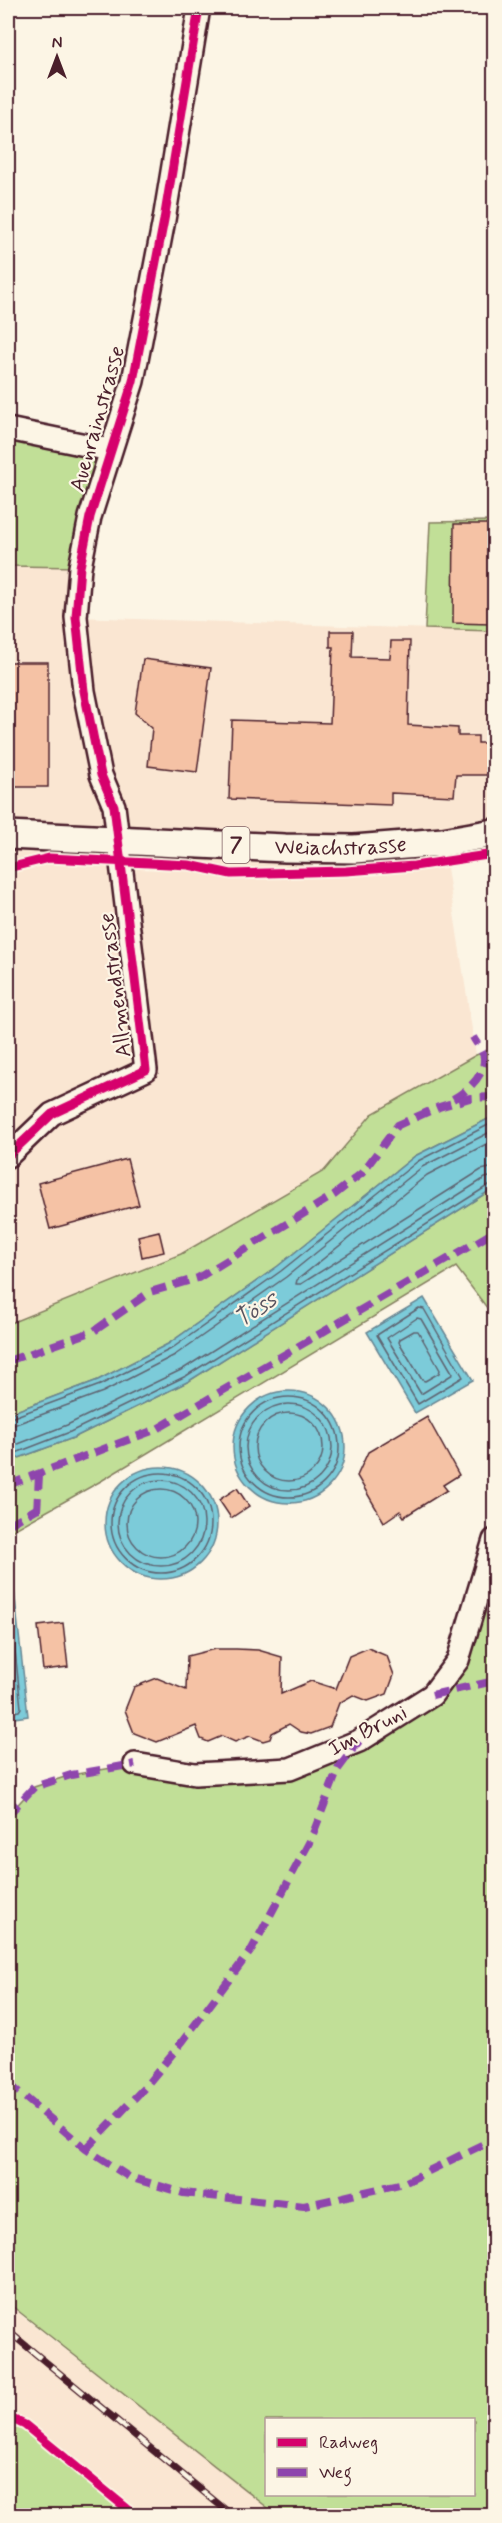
<svg xmlns="http://www.w3.org/2000/svg" width="502" height="2523" viewBox="0 0 502 2523" font-family="Mynerve,sans-serif">
<rect width="100%" height="100%" fill="#fcf5e5"/>
<filter id="ink" filterUnits="userSpaceOnUse"><feTurbulence type="fractalNoise" baseFrequency=".0167" numOctaves="2"/><feDisplacementMap in="SourceGraphic" scale="12" xChannelSelector="R" yChannelSelector="G"/><feConvolveMatrix kernelMatrix="1 2 1 2 8 2 1 2 1" color-interpolation-filters="sRGB"/></filter>
<g filter="url(#ink)">
<g fill="#fae6d2">
<polygon points="8,566 80,567 76,617 494,631 494,833 443,842 476,1055 372,1114 324,1171 181,1255 8,1324"/>
<polygon points="8,2303 25,2318 277,2515 136,2515 25,2425 8,2407"/>
</g>
<g fill="#c1df97" stroke="#867f61" stroke-width="1.5" fill-rule="evenodd">
<polygon points="8,429 110,450 80,567 8,566"/>
<polygon points="494,521 494,631 425,629 430,522"/>
<polygon points="494,1048 494,1116 415,1156 278,1266 168,1344 98,1380 8,1414 8,1324 181,1254 324,1171 372,1114 476,1055"/>
<polygon points="494,1188 494,1317 456,1267 101,1481 8,1533 8,1462 73,1438 189,1381"/>
<path d="M494 1540V2515H277L8 2303V1815L34 1787 71 1775 135 1764 290 1769 432 1695 458 1660ZM266 2420H474V2494H266Z"/>
<polygon points="8,2407 25,2425 136,2515 8,2515"/>
</g>
<g fill="#7ccbd9" stroke="#688693" stroke-width="1.5">
<polygon points="494,1116 494,1188 189,1381 73,1438 8,1462 8,1414 98,1380 168,1344 278,1266 415,1156"/>
<polygon points="424,1298 473,1380 415,1413 367,1332"/>
<circle cx="289" cy="1447" r="56"/>
<circle cx="161" cy="1523" r="56"/>
<polygon points="8,1571 12,1571 28,1716 8,1719"/>
</g>
<g fill="none" stroke-linecap="round" stroke-linejoin="round">
<g stroke="#5e6471" stroke-width="1.5">
<polyline points="494,1140 427,1175 297,1280 296,1284 301,1284 481,1170 494,1167"/>
<polygon points="419,1308 424,1309 463,1377 418,1404 377,1335"/>
<polygon points="417,1318 421,1319 453,1374 421,1394 387,1338"/>
<polygon points="414,1331 418,1331 440,1370 439,1373 425,1381 422,1380 399,1342 400,1339"/>
<circle cx="289" cy="1447" r="50"/>
<circle cx="289" cy="1447" r="43"/>
<circle cx="289" cy="1447" r="34"/>
<polyline points="8,1419 100,1385 171,1349 281,1271 418,1161 494,1122"/>
<polyline points="8,1427 103,1392 175,1355 286,1277 422,1167 494,1130"/>
<polyline points="8,1448 67,1425 183,1369 485,1178 494,1176"/>
<polyline points="8,1456 70,1432 186,1376 489,1185 494,1184"/>
<circle cx="161" cy="1523" r="50"/>
<circle cx="161" cy="1523" r="43"/>
<circle cx="161" cy="1523" r="34"/>
<polyline points="8,1582 21,1708 19,1711 8,1713"/>
</g>
</g>
<g fill="#f5c2a5" stroke="#4a1f2b" stroke-width="1.5">
<polygon points="454,524 492,524 491,624 453,623"/>
<polygon points="330,631 353,631 352,657 390,658 391,641 410,641 408,725 458,728 458,736 478,736 478,743 495,743 495,775 456,775 454,796 391,793 391,805 229,799 232,720 330,723 333,647 330,647"/>
<polygon points="143,659 211,668 197,772 148,766 152,728 135,713"/>
<rect x="8" y="662" width="40" height="125"/>
<polygon points="127,1159 139,1205 50,1229 38,1183"/>
<polygon points="159,1231 164,1252 142,1257 138,1236"/>
<polygon points="427,1417 459,1475 443,1485 447,1490 404,1517 400,1511 384,1522 357,1476 368,1452"/>
<polygon points="237,1488 249,1506 231,1518 219,1500"/>
<polygon points="63,1623 68,1667 43,1670 38,1626"/>
<polygon points="368,1648 387,1656 394,1675 387,1694 368,1701 353,1695 339,1703 330,1727 311,1734 301,1732 289,1724 272,1733 270,1739 263,1741 250,1736 235,1742 222,1736 208,1742 201,1739 196,1726 157,1742 134,1733 125,1710 134,1687 157,1678 186,1690 187,1656 215,1649 236,1649 258,1650 282,1657 281,1694 311,1681 336,1689 349,1656"/>
</g>
<g fill="none" stroke-linecap="round" stroke-linejoin="round">
<g stroke="#4a1f2b" stroke-width="26">
<g id="minor">
<polyline points="8,429 110,450"/>
<polyline points="8,1156 52,1114 146,1070 114,806 101,775 84,691 76,617 80,567 90,517 133,381 164,220 199,8"/>
<polyline points="135,1764 195,1774 290,1769 359,1741 432,1695 458,1660 494,1540"/>
</g>
</g>
<g stroke="#4a1f2b" stroke-width="32">
<g id="major">
<path id="s1" d="M8 835 285 848 354 849 443 842 494 833"/>
</g>
</g>
<use href="#minor" stroke="#fcf5e5" stroke-width="21"/>
<use href="#major" stroke="#fcf5e5" stroke-width="27"/>
<g stroke="#4a1f2b" stroke-width="7">
<polyline id="rail" points="8,2331 233,2516"/>
</g>
<use href="#rail" stroke="#fcf5e5" stroke-width="4.5" stroke-dasharray="14" stroke-linecap="butt"/>
<g stroke="#8e44ad" stroke-width="8" stroke-dasharray="15 8" stroke-linecap="butt">
<path d="M453 1099C467 1091 485 1076 484 1058 484 1052 476 1043 473 1037"/>
<polyline points="8,1361 94,1331 150,1292 198,1278 334,1195 362,1173 398,1125 439,1107 470,1098 494,1097"/>
<polyline points="8,1485 157,1429 494,1232"/>
<polyline points="37,1512 39,1475"/>
<polyline points="8,1525 38,1508"/>
<polyline points="432,1695 494,1681"/>
<polyline points="8,1815 34,1787 71,1775 135,1764"/>
<polyline points="8,2083 86,2149 129,2177 183,2193 304,2206 404,2183 494,2139"/>
<polyline points="86,2149 145,2087 182,2042 252,1949 311,1839 338,1769 359,1741"/>
</g>
<g stroke="#fcf5e5" stroke-width="13">
<g id="cycleway">
<polyline points="8,868 49,858 189,865 231,874 346,871 414,866 494,854"/>
<polyline points="8,1156 52,1114 146,1070 114,806 101,775 84,691 76,617 80,567 90,517 133,381 164,220 199,8"/>
<polyline points="8,2417 25,2425 136,2516"/>
</g>
</g>
<use href="#cycleway" stroke="#d6006c" stroke-width="9"/>
</g>
</g>
<g text-anchor="middle" dominant-baseline="central" stroke-width="4.5" stroke-linejoin="round" paint-order="stroke">
<rect fill="#fcf5e5" stroke="#7f5f63" stroke-width="1.5" x="222.5" y="827" width="27" height="36" rx="4.5"/>
<g font-size="21" font-weight="bold" fill="#4a1f2b">
<text x="236" y="845">7</text>
</g>
<g font-size="22" fill="#4a1f2b" stroke="#fcf5e5">
<text transform="translate(98 419) rotate(-74)">Auenrainstrasse</text>
<text stroke="none"><textPath href="#s1" startOffset="333">Weiachstrasse</textPath></text>
<text transform="translate(116 985) rotate(-97)">Allmendstrasse</text>
<text transform="translate(368 1731) rotate(-28)">Im Bruni</text>
</g>
<g font-size="24" font-style="italic" fill="#59535f" stroke="#fcf5e5">
<text transform="translate(256 1310) rotate(-33)">Töss</text>
</g>
</g>
<rect width="502" height="2523" fill="none" stroke="#fcf5e5" stroke-width="30"/>
<rect x="15" y="15" width="472" height="2493" fill="none" stroke="#4a1f2b" stroke-width="2" filter="url(#ink)"/>
<rect x="265" y="2418" width="210" height="78" fill="#fcf5e5" stroke="#b59f9b" stroke-width="1.5"/>
<rect x="277" y="2438" width="30" height="9" fill="#d6006c" stroke="#b59f9b" stroke-width="1.5"/>
<text x="319" y="2448" font-size="18" fill="#4a1f2b">Radweg</text>
<rect x="277" y="2468" width="30" height="9" fill="#8e44ad" stroke="#b59f9b" stroke-width="1.5"/>
<text x="319" y="2478" font-size="18" fill="#4a1f2b">Weg</text>
<g transform="translate(57 57)" stroke="#fcf5e5" stroke-width="4.5" paint-order="stroke">
<path d="M0-4.5L10 22L0 15L-10 22Z" fill="#4a1f2b"/>
<text y="-9" font-size="16" font-weight="bold" text-anchor="middle" fill="#4a1f2b">N</text>
</g>
</svg>
